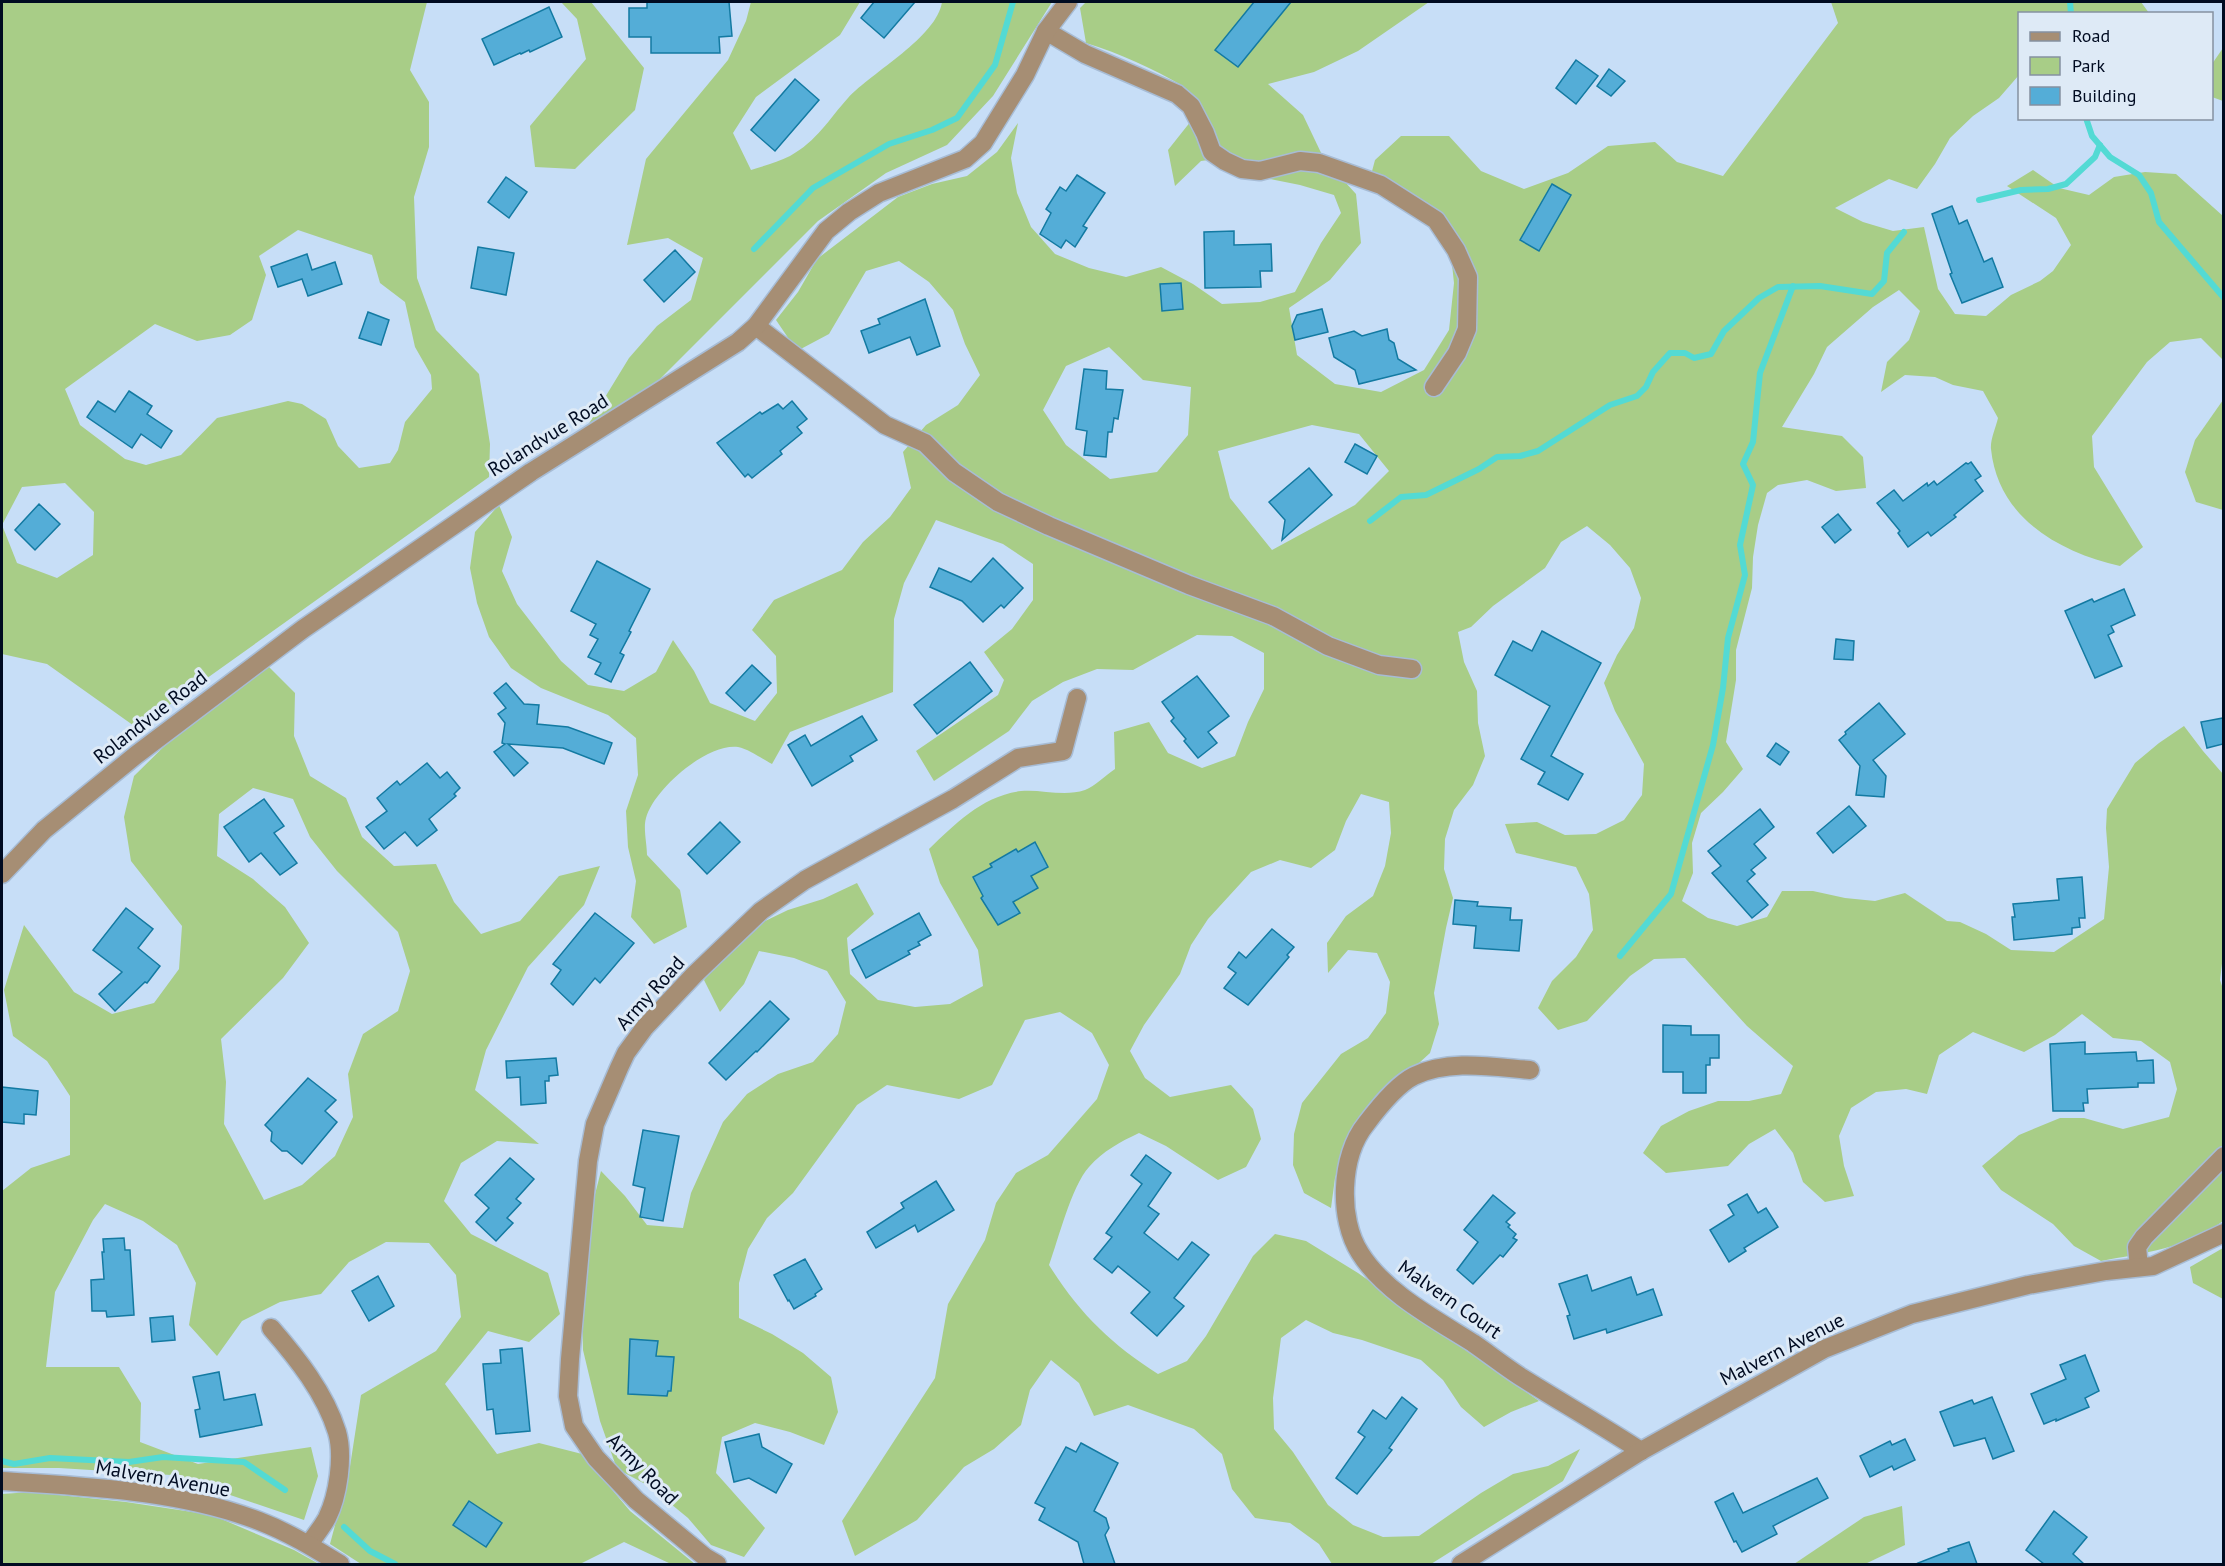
<svg xmlns="http://www.w3.org/2000/svg" width="2225" height="1566" viewBox="0 0 2225 1566" font-family="'PT Sans',sans-serif">
<rect width="100%" height="100%" fill="#c7def7"/>
<g fill="#a8cd87" fill-rule="evenodd">
<path d="M2 2H427L410 70 429 102V147L414 197 417 278 436 330 479 374 490 444 489 477 137 728 47 664 2 654ZM298 230 372 255 380 283 405 302 415 347 431 375 432 389 405 422 398 450 390 463 359 468 338 446 326 419 302 404 288 401 217 418 181 455 146 465 125 459 80 425 65 389 155 324 197 341 230 335 252 320 266 275 259 256ZM65 483 94 512 93 555 57 578 17 563 2 525 22 487Z"/>
<polygon points="561,2 591,2 644,68 635,110 575,169 535,167 530,126 586,59 577,19"/>
<path d="M751 2H860L840 35 756 97 733 133 751 170C764 166 778 162 790 156 817 141 829 119 848 98 872 72 937 37 942 2H1052L993 96 947 145 886 173 818 221 655 384 585 430 629 358 657 326 691 300 703 258 668 238 627 245 646 159 728 60 746 21Z"/>
<path d="M1086 2H1429L1358 51 1314 72 1268 84 1303 115 1324 159 1356 194 1361 243 1330 280 1289 308 1297 355 1335 384 1381 392 1424 370 1449 330 1454 283 1449 236 1411 207 1367 190 1375 160 1401 136H1449L1481 171 1524 189 1568 173 1608 146 1655 142 1677 162 1723 176 1838 23 1831 2H2141L2149 13 2020 14 2019 75 1999 98 1973 116 1950 138 1935 164 1917 189 1889 179 1835 208 1863 222 1893 231 1924 227 1938 289 1955 314 1986 316 2011 295 2040 281 2053 271 2071 245 2056 218 2007 186 2033 170 2059 188 2089 195 2114 177 2145 172 2176 174 2223 216V360L2201 338 2170 342 2147 362 2092 436 2094 467 2143 547 2120 566C2059 552 1998 518 1991 449 1990 440 1996 427 1998 418L1983 391 1953 385 1935 377 1905 375 1881 392 1887 362 1909 340 1920 311 1899 290 1873 307 1827 347 1814 374 1782 427 1842 436 1863 457 1866 488 1836 491 1807 480 1778 485 1767 493 1758 525 1753 557 1752 588 1736 650V680L1726 742 1743 769 1723 792 1701 813 1692 843 1693 873 1682 901 1708 918 1737 926 1767 917 1782 891H1813L1845 898 1875 901 1905 893 1947 921 1960 922 1986 934 2011 950 2054 952 2104 919 2109 867 2106 828 2107 809 2135 763 2159 743 2184 726 2203 751 2223 774 2224 947 2220 980 2224 992 2223 1221C2188 1248 2143 1253 2101 1261L2074 1246 2053 1224 2001 1190 1982 1166 2019 1135 2060 1118H2084L2123 1129 2169 1117 2177 1089 2170 1062 2141 1041 2113 1038 2082 1014 2055 1035 2024 1052 1973 1032 1939 1055 1927 1094 1906 1089 1876 1092 1851 1108 1839 1136 1844 1166 1854 1196 1825 1202 1803 1182 1793 1153 1775 1129 1749 1144 1728 1166 1666 1173 1643 1153 1661 1126 1689 1111 1718 1101H1749L1781 1094 1793 1066 1747 1026 1685 958 1654 959 1630 976 1587 1021 1558 1030 1538 1008 1552 981 1576 957 1593 930 1589 894 1576 867 1516 853 1505 824 1537 822 1565 835 1596 834 1624 820 1642 795 1644 764 1615 711 1604 683 1617 655 1634 628 1641 598 1630 568 1610 545 1587 526 1561 542 1545 568 1493 606 1471 627 1458 632 1464 662 1477 691 1478 723 1485 756 1473 785 1454 810 1445 839 1444 869 1453 898 1446 928 1434 993 1439 1024 1430 1053 1408 1073 1376 1096 1358 1121 1345 1148 1335 1178 1331 1208 1304 1193 1293 1165 1294 1134 1302 1103 1341 1054 1368 1038 1386 1013 1390 982 1377 953 1348 950 1328 973 1327 943 1346 916 1373 896 1385 866 1391 833 1389 802 1361 794 1346 821 1335 850 1311 868 1280 860 1251 872 1208 919 1191 945 1180 974 1144 1025 1130 1051 1145 1078 1170 1097 1231 1085 1253 1109 1261 1139 1246 1167 1218 1180 1166 1146 1139 1133C1120 1142 1103 1151 1089 1167 1071 1187 1059 1238 1049 1265 1079 1313 1111 1344 1158 1374L1187 1361 1206 1336 1253 1256 1275 1234 1306 1241 1358 1273 1539 1401 1511 1412 1484 1427 1461 1407 1443 1380 1421 1360 1362 1340 1333 1333 1306 1320 1281 1338 1273 1398 1274 1429 1293 1452 1328 1505 1353 1525 1383 1537 1419 1536 1481 1493 1513 1474 1548 1466 1580 1449 1563 1481 1431 1564H1332L1319 1544 1290 1523 1255 1518 1232 1489 1222 1454 1194 1429 1128 1405 1094 1416 1079 1383 1051 1360 1030 1390 1021 1425 994 1449 964 1467 917 1520 855 1556 842 1521 935 1378 948 1304 985 1240 996 1203 1016 1173 1048 1155 1097 1099 1109 1065 1092 1033 1060 1012 1025 1020 992 1085 959 1099 887 1085 857 1105 793 1193 767 1218 748 1249 739 1283V1318L772 1334 803 1353 831 1377 838 1412 824 1445 790 1432 755 1423 722 1437 716 1473 765 1528 744 1557 711 1545 688 1518 649 1486 617 1469 600 1421 583 1350 582 1314 592 1206 601 1171 625 1196 647 1225 683 1228 691 1193 723 1122 747 1094 778 1074 813 1062 838 1034 846 1002 827 971 794 958 759 951 744 984 720 1012 704 980 727 951 755 926 788 910 823 899 857 883 874 914 847 938 850 974 878 1000 915 1007 950 1004 983 986 978 950 940 883 929 849C955 824 982 796 1021 791 1041 789 1064 797 1085 790 1095 786 1106 775 1115 769L1114 732 1149 722 1168 753 1202 768 1235 756 1248 722 1264 689V653L1232 636 1197 635 1133 670 1097 669 1063 682 1032 701 1009 731 934 781 916 751 998 695 1004 680 984 652 1012 629 1033 600V564L1003 544 936 520 904 583 894 619 893 692 790 732 772 764C762 759 749 749 738 747 707 743 654 789 646 818 643 828 647 844 647 855L680 890 687 927 654 944 631 917 636 881 628 847 626 811 638 775 636 738 608 715 541 688 511 668 489 637 477 603 470 568 475 532 499 505 512 537 502 571 517 604 561 661 588 685 624 691 656 672 673 640 694 671 710 703 755 721 777 693 776 656 752 630 774 600 842 570 863 542 890 517 911 488 903 452 926 425 958 405 980 375 965 344 953 310 929 282 899 261 866 271 829 334 797 351 776 320 798 292 817 259 898 197 932 184 967 176 997 152 1018 123 1011 158 1017 193 1031 227 1055 254 1089 268 1126 277 1161 267 1193 284 1222 304 1260 302 1295 292 1321 243 1341 213 1334 195 1300 185 1265 178 1237 156 1201 161 1175 186 1168 150 1191 121 1183 86C1152 68 1121 54 1086 43L1080 8ZM1109 347 1143 380 1191 387 1188 435 1157 472 1110 479 1066 445 1043 410 1066 366ZM1312 425 1359 434 1389 471 1355 505 1272 550 1230 498 1218 451Z"/>
<polygon points="2223,48 2223,101 2212,97 2212,64"/>
<polygon points="2223,400 2223,510 2196,502 2185,472 2195,440"/>
<path d="M269 667 295 693 294 736 310 776 346 798 362 837 394 866 436 864 454 902 481 934 520 921 559 876 600 866 584 905 528 967 486 1050 475 1090 539 1144 497 1141 461 1163 444 1201 471 1234 548 1273 560 1314 529 1342 488 1331 445 1384 497 1454 539 1443 582 1454 630 1511 695 1564H671L624 1542 580 1564H361L330 1544 349 1473 361 1395 436 1351 461 1317 456 1275 429 1243 386 1242 349 1262 321 1294 280 1302 242 1321 217 1356 189 1325 196 1283 177 1245 143 1221 105 1204 93 1220 55 1292 46 1367H119L141 1403 140 1442 198 1464 311 1447 318 1476 304 1520 171 1475 59 1468H2V1191L31 1168 70 1155V1096L47 1061 13 1036 4 990 24 925 74 992 112 1014 154 1003 179 969 182 926 131 861 124 817 134 776 195 716ZM253 788 293 799 310 837 337 871 398 932 410 971 398 1011 363 1034 348 1074 353 1117 335 1156 302 1185 264 1200 224 1124 226 1082 221 1039 283 978 309 943 285 907 253 879 217 856 219 814Z"/>
<polygon points="2223,1248 2223,1299 2193,1283 2190,1267"/>
<polygon points="31,1492 126,1502 212,1515 294,1550 319,1564 2,1564 2,1494"/>
<polygon points="1902,1506 1905,1545 1865,1564 1794,1564 1864,1517"/>
</g>
<g fill="none" stroke-linecap="round" stroke-linejoin="round">
<g stroke="#53dad4" stroke-width="6">
<polyline points="2070,2 2071,14"/>
<polyline points="2086,118 2092,136 2110,157 2139,175 2151,193 2159,222 2224,298"/>
<polyline points="1979,200 2021,190 2048,189 2066,184 2095,157 2100,145"/>
<polyline points="754,249 813,188 889,144 932,130 957,118 995,65 1013,2"/>
<polyline points="1370,521 1401,497 1426,495 1479,469 1497,457 1520,456 1538,451 1610,405 1637,396 1646,387 1653,372 1670,353 1685,353 1694,358 1711,354 1724,331 1759,298 1778,287 1820,286 1872,294 1884,281 1887,253 1904,232"/>
<polyline points="1620,956 1671,894 1713,745 1723,688 1728,638 1745,575 1740,545 1753,485 1743,464 1753,442 1760,373 1793,286"/>
<polyline points="2,1461 14,1464 50,1458 129,1462 163,1457 244,1462 285,1490"/>
<polyline points="344,1527 370,1551 395,1564"/>
</g>
</g>
<g fill="#54add7" stroke="#137aa2" stroke-width="1.5">
<polygon points="647,2 729,2 732,36 719,37 720,53 651,53 651,37 629,37 629,8 647,8"/>
<polygon points="874,2 915,2 884,38 861,18"/>
<polygon points="1254,2 1291,2 1238,67 1215,50"/>
<polygon points="549,7 562,37 530,52 529,50 521,54 520,53 494,65 482,39"/>
<polygon points="1576,60 1598,76 1576,104 1556,88"/>
<polygon points="1609,69 1625,81 1611,96 1597,86"/>
<polygon points="795,79 819,100 775,151 751,130"/>
<polygon points="1077,175 1105,193 1083,226 1087,228 1075,247 1066,240 1061,248 1040,234 1051,213 1046,209 1060,187 1066,191"/>
<polygon points="506,177 527,192 509,218 488,202"/>
<polygon points="1552,184 1571,195 1539,251 1520,240"/>
<polygon points="1952,206 1959,224 1967,220 1984,262 1992,258 2003,287 1962,303 1950,274 1952,273 1932,214"/>
<polygon points="1234,231 1234,245 1271,244 1272,271 1260,271 1261,287 1205,288 1204,232"/>
<polygon points="478,247 514,253 506,295 471,288"/>
<polygon points="675,250 695,272 664,302 644,280"/>
<polygon points="307,254 312,270 335,262 342,284 308,296 302,279 278,287 271,267"/>
<polygon points="1181,283 1183,309 1162,311 1160,284"/>
<polygon points="925,299 940,346 917,355 910,337 869,353 861,331 880,324 878,319"/>
<polygon points="1322,309 1328,332 1295,340 1292,326 1297,315"/>
<polygon points="368,312 389,320 381,345 359,338"/>
<polygon points="1387,329 1389,340 1394,343 1398,359 1416,370 1359,384 1355,370 1334,357 1329,338 1354,331 1362,336"/>
<polygon points="1084,369 1107,371 1106,389 1123,390 1118,419 1114,418 1112,432 1108,432 1106,457 1084,455 1087,431 1076,429"/>
<polygon points="129,391 152,406 147,414 172,431 161,448 141,434 132,448 87,417 98,401 115,412"/>
<polygon points="792,401 807,419 797,427 802,433 780,451 782,454 752,478 748,474 745,477 717,443 760,412 762,414 778,404 783,409"/>
<polygon points="1355,444 1377,456 1367,474 1345,462"/>
<polygon points="1971,462 1981,476 1975,480 1983,491 1954,515 1956,517 1931,536 1928,532 1908,547 1898,533 1900,531 1877,503 1894,490 1903,501 1927,483 1928,486 1934,481 1937,485 1966,463 1968,464"/>
<polygon points="1309,468 1332,495 1282,540 1285,520 1269,502"/>
<polygon points="39,504 60,524 35,550 15,530"/>
<polygon points="1838,514 1851,530 1835,543 1822,527"/>
<polygon points="993,558 1023,588 1004,608 1001,605 983,622 962,601 930,587 939,568 971,582"/>
<polygon points="597,561 650,589 629,631 631,632 620,653 624,655 611,682 595,674 601,663 588,657 598,639 590,635 596,624 571,611"/>
<polygon points="2124,589 2135,615 2111,626 2114,632 2108,635 2122,666 2095,678 2065,611 2092,599 2094,602"/>
<polygon points="1542,631 1601,663 1551,756 1583,774 1568,800 1538,784 1545,772 1521,759 1550,706 1495,675 1513,641 1532,651"/>
<polygon points="1836,639 1854,641 1853,660 1834,659"/>
<polygon points="970,662 992,691 937,734 914,705"/>
<polygon points="752,665 771,683 745,711 726,693"/>
<polygon points="1197,676 1229,716 1208,732 1217,743 1198,758 1184,741 1186,739 1171,721 1174,718 1162,702"/>
<polygon points="506,683 524,704 539,705 537,724 568,727 612,743 604,764 563,748 508,744 528,763 514,776 494,752 505,744 502,743 505,723 498,714 506,708 494,693"/>
<polygon points="1879,703 1905,734 1873,760 1886,776 1884,797 1856,795 1860,766 1839,740 1846,734 1845,732"/>
<polygon points="862,716 877,740 850,756 853,761 812,786 788,745 805,735 811,746"/>
<polygon points="2223,718 2223,744 2207,748 2201,722"/>
<polygon points="1776,743 1789,752 1780,765 1767,756"/>
<polygon points="427,763 440,778 447,772 460,788 454,794 456,796 429,819 437,830 417,846 405,832 384,849 366,827 387,811 377,798 397,781 400,785"/>
<polygon points="264,799 284,826 274,833 297,863 280,875 261,853 249,862 224,827"/>
<polygon points="1849,806 1866,826 1833,853 1817,833"/>
<polygon points="1760,809 1774,827 1754,844 1766,858 1751,870 1755,874 1747,881 1768,905 1752,918 1712,873 1721,866 1708,851"/>
<polygon points="720,822 740,842 707,874 688,854"/>
<polygon points="1035,842 1048,867 1031,876 1038,888 1013,902 1020,913 998,925 981,898 983,896 973,877 992,867 990,864 1016,849 1018,852"/>
<polygon points="2082,877 2085,918 2079,918 2080,927 2072,928 2072,934 2014,940 2012,917 2015,917 2013,904 2059,900 2057,879"/>
<polygon points="1455,900 1478,902 1477,906 1511,908 1510,920 1522,920 1519,951 1474,948 1476,926 1453,924"/>
<polygon points="126,908 153,929 138,948 160,966 147,983 145,982 115,1011 99,994 122,972 93,950"/>
<polygon points="595,913 634,943 600,983 595,978 573,1005 551,984 561,970 553,964"/>
<polygon points="919,913 931,935 918,942 920,945 908,951 910,954 866,978 852,950"/>
<polygon points="1272,929 1294,947 1287,955 1289,957 1248,1005 1224,988 1236,973 1228,967 1239,952 1246,958"/>
<polygon points="770,1001 789,1019 757,1052 756,1051 726,1080 709,1063"/>
<polygon points="1663,1025 1691,1026 1691,1035 1719,1035 1719,1058 1710,1058 1710,1065 1706,1065 1706,1093 1683,1093 1683,1072 1663,1072"/>
<polygon points="2085,1042 2085,1054 2136,1052 2137,1061 2153,1060 2154,1083 2138,1083 2138,1087 2087,1089 2088,1103 2083,1103 2084,1111 2053,1111 2050,1044"/>
<polygon points="556,1058 558,1075 549,1076 549,1081 545,1081 546,1103 521,1105 520,1077 507,1078 506,1061"/>
<polygon points="308,1078 336,1100 325,1111 337,1122 302,1164 287,1151 282,1151 271,1141 272,1132 265,1125"/>
<polygon points="2,1087 38,1091 36,1115 24,1114 24,1124 2,1122"/>
<polygon points="643,1130 679,1136 663,1221 640,1217 645,1188 633,1185"/>
<polygon points="1146,1155 1171,1173 1148,1206 1159,1214 1144,1233 1178,1260 1192,1242 1209,1255 1174,1298 1184,1306 1157,1336 1131,1313 1150,1292 1118,1266 1112,1273 1094,1259 1112,1237 1106,1233 1142,1184 1131,1175"/>
<polygon points="510,1158 534,1179 516,1199 521,1203 507,1218 513,1223 496,1241 476,1222 489,1208 475,1195"/>
<polygon points="936,1181 954,1210 918,1232 915,1225 876,1248 867,1232 904,1208 901,1203"/>
<polygon points="1747,1194 1758,1213 1766,1208 1778,1227 1744,1248 1746,1251 1729,1262 1710,1230 1734,1215 1728,1205"/>
<polygon points="1493,1195 1515,1213 1506,1222 1510,1225 1508,1227 1516,1234 1513,1238 1517,1240 1503,1257 1500,1255 1473,1284 1457,1270 1478,1242 1464,1230"/>
<polygon points="124,1238 125,1250 130,1250 134,1315 107,1317 106,1311 92,1311 91,1280 104,1279 102,1252 104,1252 103,1239"/>
<polygon points="805,1259 822,1289 815,1294 816,1296 794,1309 789,1300 788,1301 774,1275"/>
<polygon points="1587,1275 1592,1291 1631,1277 1637,1295 1653,1289 1662,1315 1607,1333 1606,1329 1574,1339 1567,1316 1570,1315 1559,1284"/>
<polygon points="378,1276 394,1306 369,1321 352,1291"/>
<polygon points="173,1316 175,1340 152,1342 150,1318"/>
<polygon points="630,1339 658,1341 656,1356 674,1357 671,1391 668,1391 667,1396 628,1394"/>
<polygon points="522,1348 530,1431 496,1434 493,1409 487,1410 483,1364 501,1363 500,1350"/>
<polygon points="2085,1355 2099,1391 2085,1398 2089,1407 2056,1421 2056,1419 2044,1424 2031,1394 2066,1379 2060,1365"/>
<polygon points="219,1372 224,1400 255,1394 262,1425 200,1437 195,1410 200,1409 193,1377"/>
<polygon points="1402,1397 1417,1409 1389,1448 1392,1450 1357,1494 1336,1478 1365,1437 1358,1432 1373,1410 1386,1419"/>
<polygon points="1992,1397 2014,1451 1993,1459 1985,1438 1954,1446 1940,1412 1972,1400 1974,1404"/>
<polygon points="759,1434 762,1447 792,1464 776,1493 749,1478 734,1482 725,1442"/>
<polygon points="1905,1439 1915,1460 1894,1470 1892,1466 1870,1477 1860,1456 1890,1441 1892,1445"/>
<polygon points="1081,1443 1118,1463 1094,1511 1106,1518 1109,1528 1105,1535 1115,1564 1084,1564 1078,1542 1039,1520 1045,1508 1035,1503 1066,1447 1076,1452"/>
<polygon points="1817,1478 1828,1498 1773,1526 1777,1534 1742,1552 1736,1541 1734,1542 1715,1502 1733,1493 1743,1513"/>
<polygon points="469,1501 502,1523 486,1547 453,1525"/>
<polygon points="2054,1511 2087,1537 2073,1554 2084,1564 2044,1564 2026,1550"/>
<polygon points="1969,1542 1977,1564 1919,1564 1918,1563 1949,1551 1948,1549"/>
</g>
<g fill="none" stroke-linecap="round" stroke-linejoin="round">
<g stroke="#a7bcd5" stroke-width="21">
<g id="minor">
<polyline points="1046,31 1085,54 1177,94 1191,106 1205,133 1212,152 1225,161 1242,169 1260,171 1300,161 1319,163 1381,185 1436,220 1456,250 1468,277 1467,329 1457,353 1434,387"/>
<polyline points="756,326 885,425 925,443 954,472 998,502 1049,526 1189,585 1273,616 1328,646 1379,665 1412,669"/>
<polyline points="2,874 44,830 136,755 303,629 531,472 738,342 756,326 826,231 849,212 879,193 965,159 983,143 1025,75 1046,31 1068,2"/>
<path d="M1530 1070C1493 1067 1449 1059 1414 1076 1396 1085 1378 1108 1366 1124 1340 1156 1338 1219 1360 1253 1384 1292 1435 1319 1473 1343 1489 1354 1504 1366 1521 1377 1561 1402 1601 1425 1641 1451"/>
<polyline points="2139,1267 2137,1247 2144,1237 2224,1156"/>
<path d="M271 1328C297 1358 325 1393 337 1432 344 1456 338 1496 327 1518 322 1527 315 1536 309 1544"/>
<path d="M2 1481C88 1487 178 1490 259 1521 288 1532 314 1548 340 1564"/>
<polyline points="717,1564 705,1557 636,1500 596,1458 574,1426 568,1396 570,1359 588,1161 595,1124 619,1068 626,1053 645,1027 694,975 761,911 805,880 953,799 1018,758 1063,751 1077,698"/>
<polyline points="1461,1564 1641,1451 1824,1349 1912,1314 2028,1285 2106,1271 2153,1266 2224,1233"/>
</g>
</g>
<use href="#minor" stroke="#a68e74" stroke-width="18"/>
</g>
<g text-anchor="middle" dominant-baseline="central" stroke-width="6" stroke-linejoin="round" paint-order="stroke">
<g font-size="20" fill="#000b21" stroke="#deeaf6">
<text transform="translate(548 435) rotate(-32)">Rolandvue Road</text>
<text transform="translate(150 717) rotate(-38)">Rolandvue Road</text>
<text transform="translate(650 993) rotate(-48)">Army Road</text>
<text transform="translate(1450 1299) rotate(35)">Malvern Court</text>
<text transform="translate(1782 1349) rotate(-27)">Malvern Avenue</text>
<text transform="translate(643 1469) rotate(45)">Army Road</text>
<text transform="translate(163 1478) rotate(10)">Malvern Avenue</text>
</g>
</g>
<rect width="2225" height="1566" fill="none" stroke="#000b21" stroke-width="6"/>
<rect x="2018" y="12" width="195" height="108" fill="#deeaf6" stroke="#8591a1" stroke-width="1.5"/>
<rect x="2030" y="32" width="30" height="9" fill="#a68e74" stroke="#8591a1" stroke-width="1.5"/>
<text x="2072" y="42" font-size="18" fill="#000b21">Road</text>
<rect x="2030" y="57" width="30" height="18" fill="#a8cd87" stroke="#8591a1" stroke-width="1.5"/>
<text x="2072" y="72" font-size="18" fill="#000b21">Park</text>
<rect x="2030" y="87" width="30" height="18" fill="#54add7" stroke="#8591a1" stroke-width="1.5"/>
<text x="2072" y="102" font-size="18" fill="#000b21">Building</text>
</svg>
